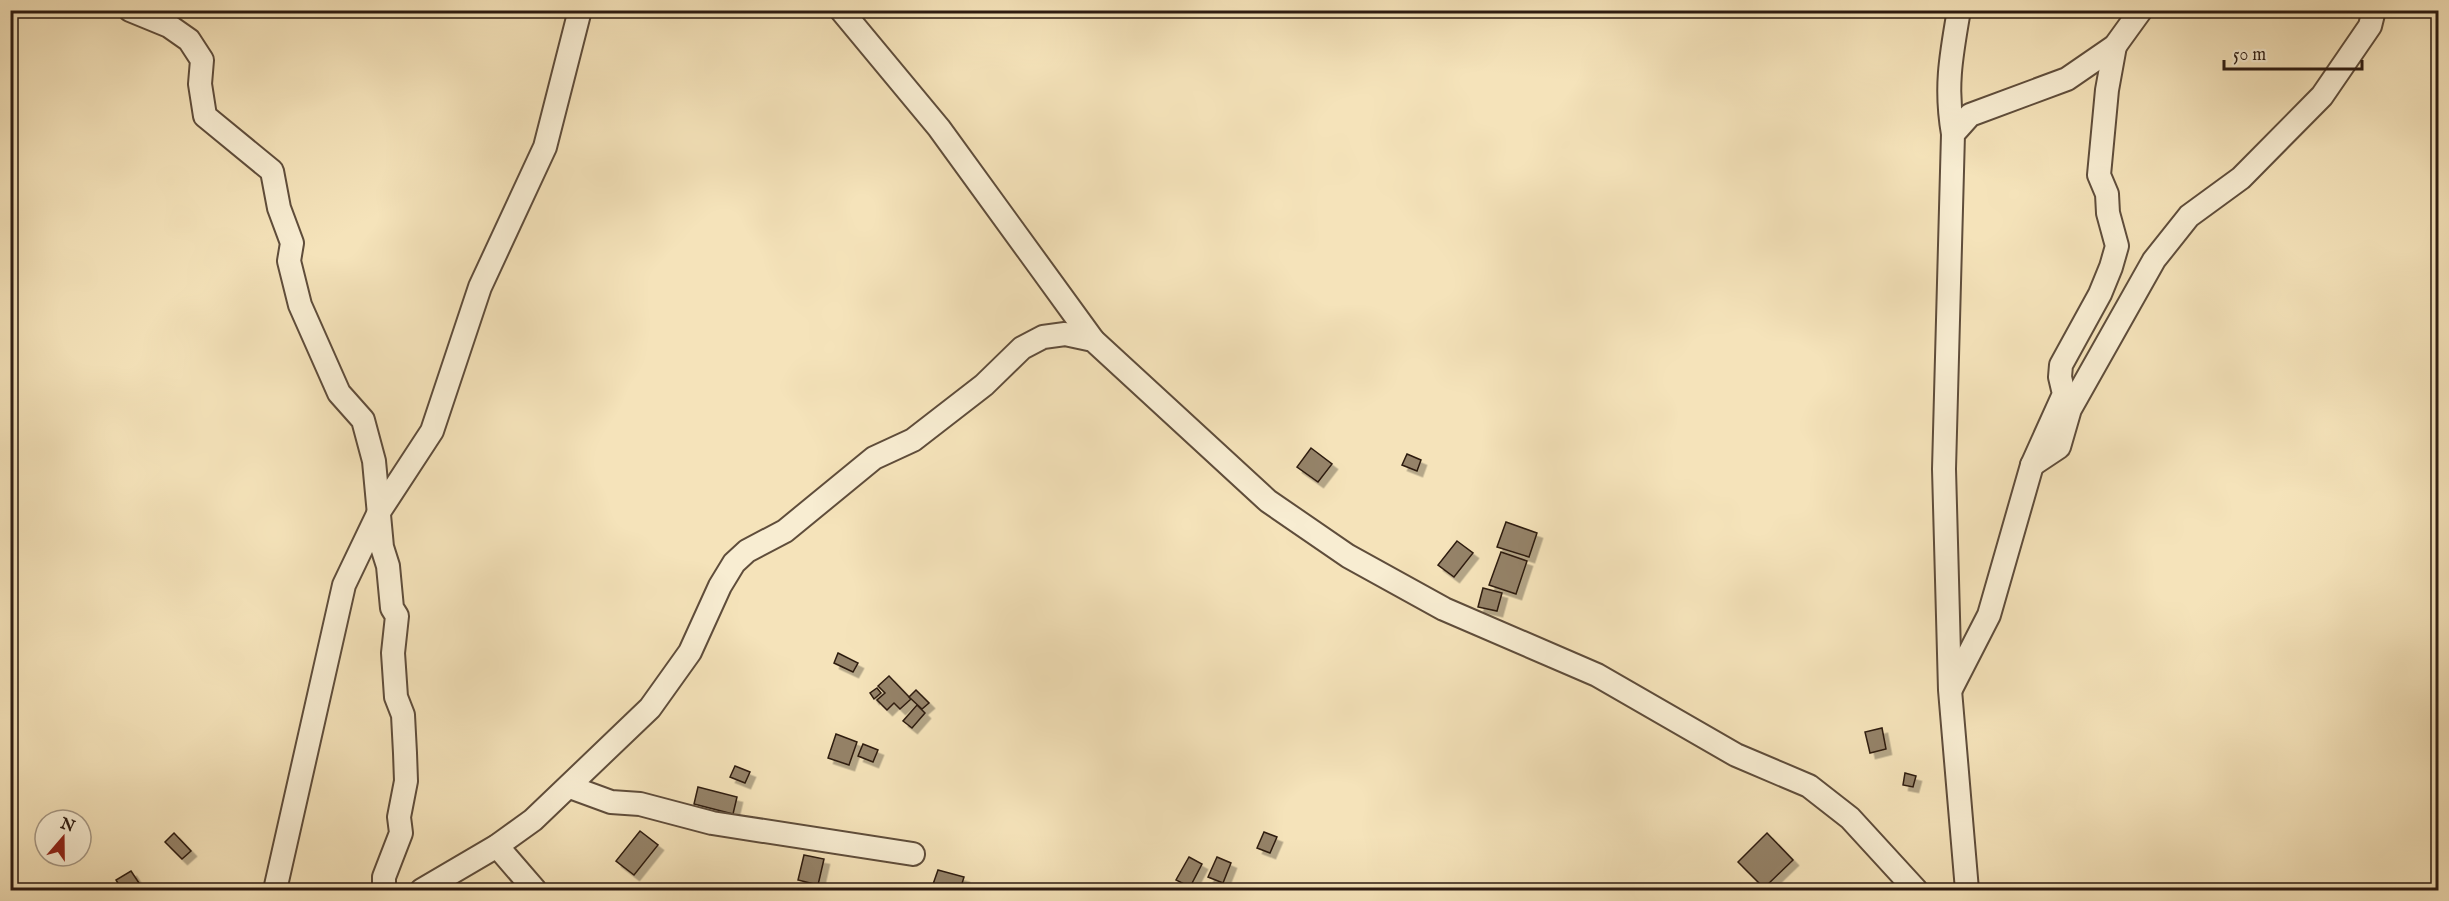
<svg xmlns="http://www.w3.org/2000/svg" width="2449" height="901" viewBox="0 0 2449 901" font-family="'IM FELL English',serif">
<defs>
<filter id="shadow"><feDropShadow dx="5.5" dy="5.5" stdDeviation="0" flood-color="#0004"/></filter>
</defs>
<rect width="100%" height="100%" fill="#f5e3ba"/>
<filter id="stains"><feTurbulence type="fractalNoise" baseFrequency=".00333" numOctaves="4"/><feColorMatrix values="0 0 0 0 .2 0 0 0 0 .09 0 0 0 0 .02 0 0 0 .5 -.17"/></filter>
<radialGradient id="worn" r=".72"><stop offset=".6" stop-color="#630" stop-opacity="0"/><stop offset="1" stop-color="#630" stop-opacity=".3"/></radialGradient>
<g fill="#958369" stroke="#2d1b11" stroke-width="1.5" filter="url(#shadow)">
<polygon points="1311,448 1332,464 1318,482 1297,467"/>
<polygon points="1407,454 1421,460 1417,471 1402,465"/>
<polygon points="1506,522 1537,533 1529,557 1497,547"/>
<polygon points="1457,541 1473,553 1454,577 1438,565"/>
<polygon points="1501,552 1527,561 1516,594 1489,585"/>
<polygon points="1483,588 1502,593 1497,611 1478,607"/>
<polygon points="838,653 858,663 853,672 834,663"/>
<polygon points="889,676 911,699 900,709 894,703 887,710 877,700 885,693 878,686"/>
<polygon points="877,688 881,693 874,699 870,693"/>
<polygon points="916,690 929,703 922,709 909,697"/>
<polygon points="917,705 925,713 912,728 903,721"/>
<polygon points="1882,728 1886,749 1870,753 1865,732"/>
<polygon points="836,734 857,742 849,765 828,758"/>
<polygon points="863,744 878,750 873,762 858,756"/>
<polygon points="735,766 750,772 745,783 730,777"/>
<polygon points="1905,773 1916,776 1913,787 1903,785"/>
<polygon points="698,787 737,797 733,814 694,804"/>
<polygon points="640,831 658,845 634,875 616,861"/>
<polygon points="1264,832 1277,837 1270,853 1257,848"/>
<polygon points="174,833 191,851 182,859 165,842"/>
<polygon points="1767,833 1793,860 1764,888 1738,862"/>
<polygon points="804,855 824,859 818,885 798,880"/>
<polygon points="1189,857 1202,864 1190,887 1176,880"/>
<polygon points="1217,857 1231,863 1223,883 1208,877"/>
<polygon points="938,870 964,877 960,890 931,890"/>
<polygon points="131,871 143,889 141,890 122,890 116,880"/>
<polygon points="1201,884 1216,890 1198,890"/>
</g>
<g fill="none" stroke-linecap="round" stroke-linejoin="round">
<g stroke="#5f4d3b" stroke-width="26">
<g id="minor">
<polyline points="130,10 169,26 189,40 202,60 200,84 205,116 272,171 279,208 292,243 289,261 300,305 339,393 363,420 374,461 382,547 388,566 392,608 397,616 393,653 396,697 403,715 405,753 406,781 399,817 401,833 384,877 384,890"/>
<polyline points="841,10 939,128 1093,340"/>
<path d="M1953 134C1945 88 1951 56 1959 10"/>
<polyline points="2032,465 2059,447 2070,409 2154,260 2189,216 2241,178 2322,96 2370,26 2374,10"/>
<polyline points="1951,689 1989,615 2032,465 2064,394 2060,377 2061,365 2100,294 2111,267 2117,246 2108,213 2107,194 2099,175 2107,90 2115,46"/>
<polyline points="570,787 611,802 640,804 712,823 913,854"/>
<polyline points="497,846 535,890"/>
<polyline points="275,890 344,585 379,512 432,431 480,287 545,147 580,10"/>
<polyline points="422,890 497,846 533,820 650,708 690,652 720,586 734,563 747,551 785,531 874,458 913,440 984,385 1022,348 1043,337 1065,334 1093,340 1268,501 1348,556 1444,609 1597,675 1736,755 1809,786 1850,818 1916,890"/>
<polyline points="1967,890 1950,690 1944,469 1953,134 1970,115 2067,79 2115,46 2141,10"/>
</g>
</g>
<use href="#minor" stroke="#f8edd2" stroke-width="22"/>
</g>
<rect width="2449" height="901" fill="none" stroke="#f5e3ba" stroke-width="36"/>
<rect x="12" y="12" width="2425" height="877" fill="none" stroke="#2d1b11" stroke-width="3"/>
<rect x="18" y="18" width="2413" height="865" fill="none" stroke="#2d1b11" stroke-width="1.5"/>
<g transform="translate(63 838) rotate(20)"><circle r="28" fill="#f8edd2" stroke="#a79985" stroke-width="1.5"/>
<path d="M0-4.5L10 22L0 15L-10 22Z" fill="#8f2418"/>
<text y="-9" font-size="16" font-weight="bold" text-anchor="middle" fill="#2d1b11">N</text>
</g>
<path d="M2224 60v9h138v-9" fill="none" stroke="#2d1b11" stroke-width="3"/>
<text x="2233" y="60" font-size="18" fill="#2d1b11" stroke="#f8edd2" stroke-width="4.5" paint-order="stroke">50 m</text>
<rect width="100%" height="100%" filter="url(#stains)"/>
<rect width="100%" height="100%" fill="url(#worn)"/>
</svg>
